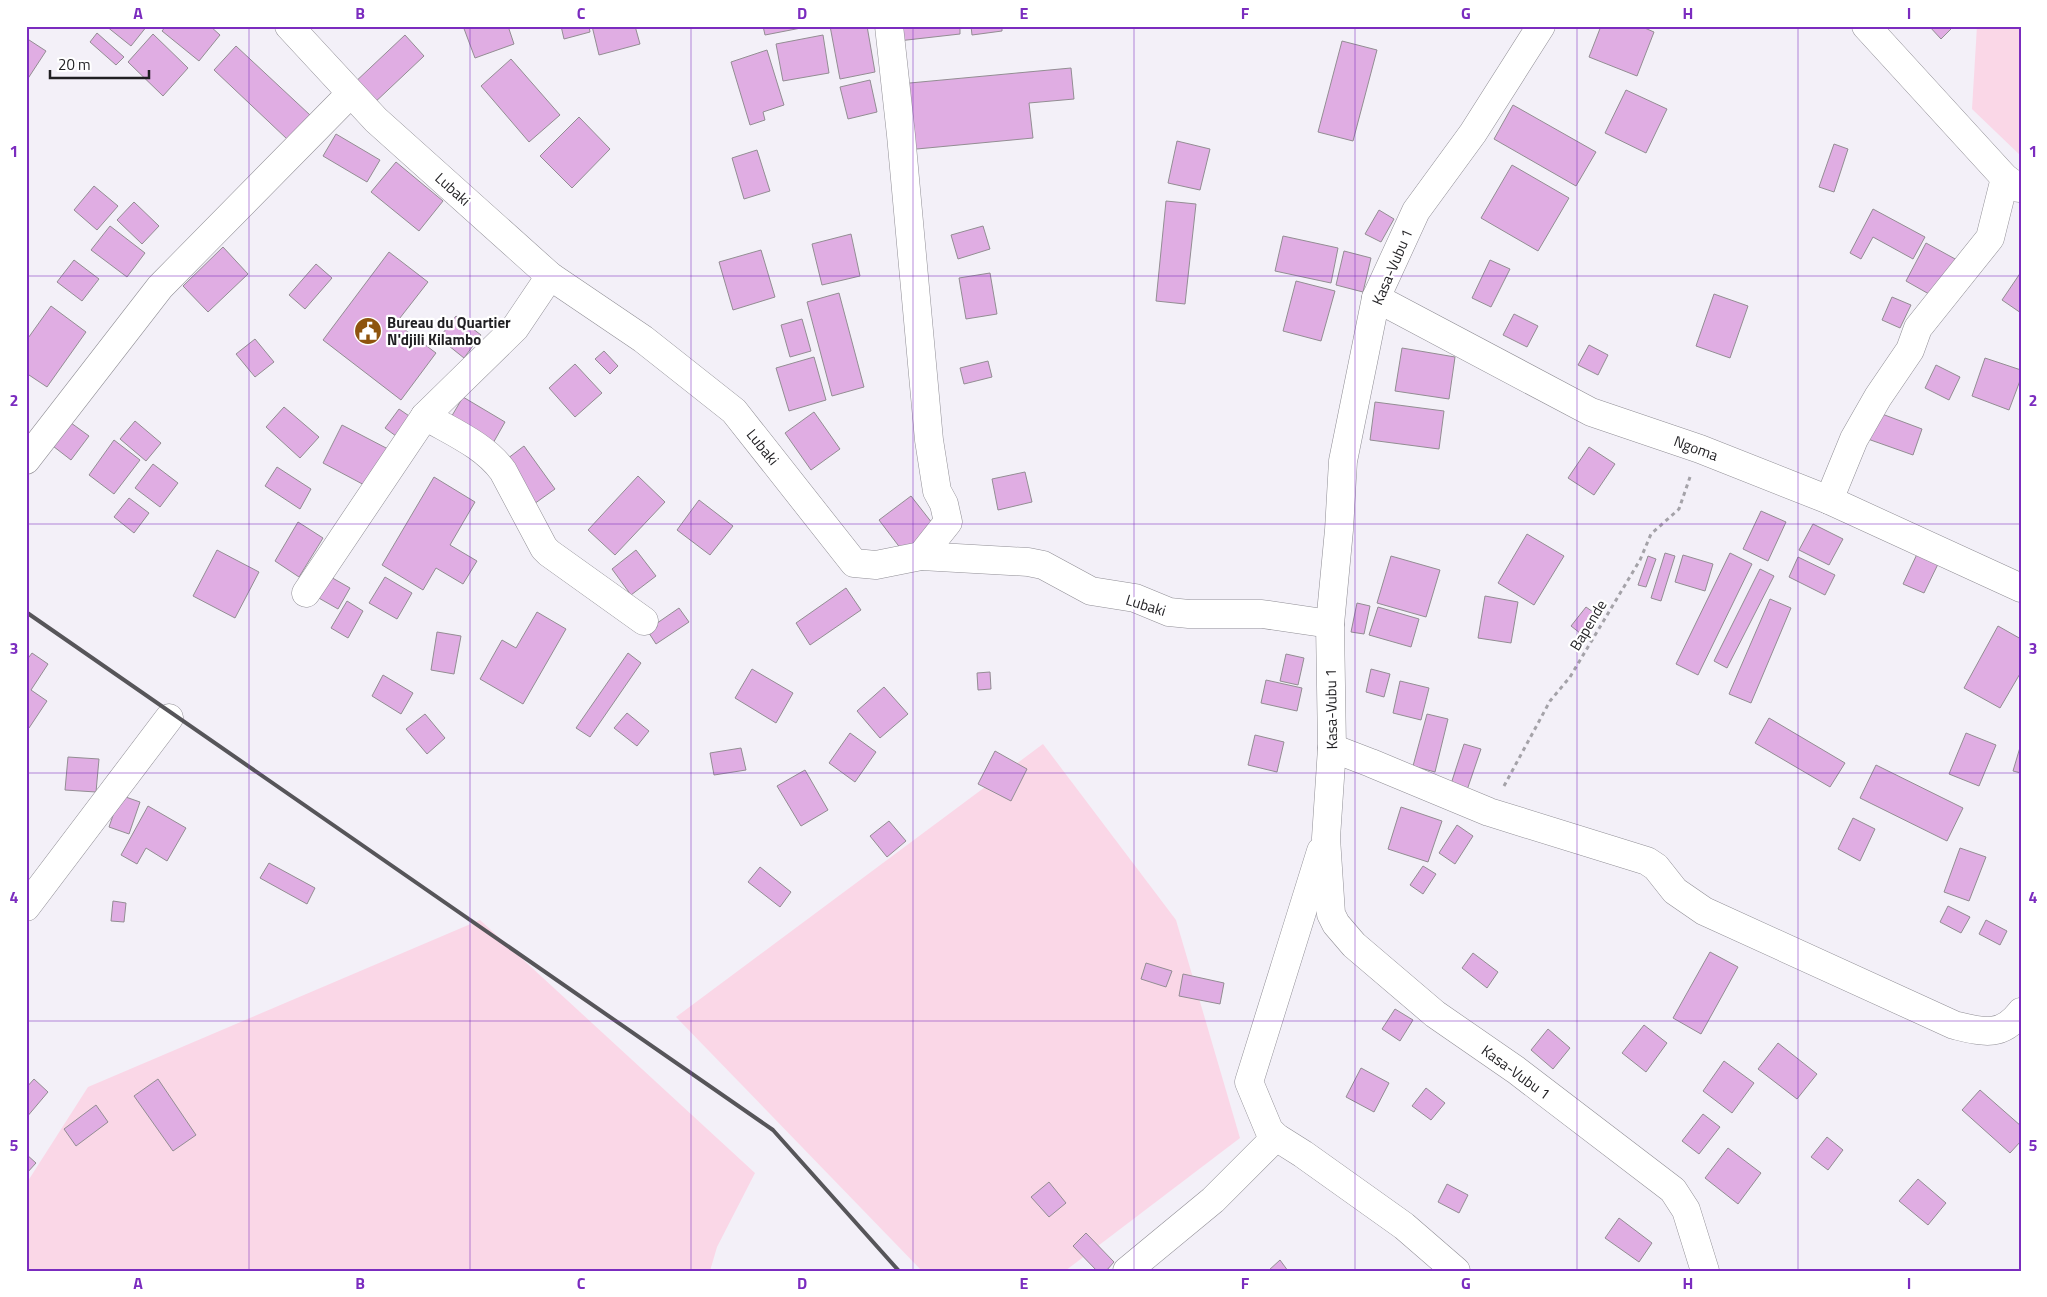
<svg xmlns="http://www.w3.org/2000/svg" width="2047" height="1297" viewBox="0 0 2047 1297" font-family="'Titillium Web',sans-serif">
<rect width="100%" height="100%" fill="#f3f0f8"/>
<g fill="#fad7e7">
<polygon points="1977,26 2021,26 2021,156 1972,109"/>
<polygon points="1043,744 1176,920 1240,1138 1065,1271 922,1271 676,1017"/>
<polygon points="480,920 755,1173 717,1247 710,1271 26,1271 26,1184 88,1087"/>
</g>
<g fill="#e0ade3" stroke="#938d93">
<polygon points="106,26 147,26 131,46"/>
<polygon points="166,26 210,26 220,35 199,61 162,31"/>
<polygon points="463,26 508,26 514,44 475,58"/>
<polygon points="561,26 589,26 590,32 564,39"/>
<polygon points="592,26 635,26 640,44 599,55"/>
<polygon points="763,26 800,26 801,28 765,35"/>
<polygon points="830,26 867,26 875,72 840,79"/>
<polygon points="896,26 960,26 960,34 898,41"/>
<polygon points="971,26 1002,26 1002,31 972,35"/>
<polygon points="1601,26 1640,26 1654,32 1637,76 1589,57"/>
<polygon points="1929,26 1954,26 1941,39"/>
<polygon points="97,33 124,57 116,65 90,42"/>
<polygon points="153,34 188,68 163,96 128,62"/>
<polygon points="405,35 424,56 371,106 352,85"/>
<polygon points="823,35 829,73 783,81 776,44"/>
<polygon points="26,38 46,51 27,80 26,80"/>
<polygon points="1342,41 1377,50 1353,141 1318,132"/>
<polygon points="236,46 310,115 287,139 214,70"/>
<polygon points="767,50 784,105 763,112 765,120 750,125 731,62"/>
<polygon points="511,59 560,115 529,142 481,86"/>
<polygon points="1071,68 1074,99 1029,103 1033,138 906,150 899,84"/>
<polygon points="870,80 877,112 848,119 840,87"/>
<polygon points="1626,90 1667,109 1646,153 1605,133"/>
<polygon points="1513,105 1596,152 1576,186 1494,139"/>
<polygon points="579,117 610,149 572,188 540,156"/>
<polygon points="336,134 380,160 367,182 323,156"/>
<polygon points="1177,141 1210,149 1200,190 1168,183"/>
<polygon points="1834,144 1848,149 1834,192 1819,187"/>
<polygon points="757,150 770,191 744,199 732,158"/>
<polygon points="396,162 443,201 419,231 371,192"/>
<polygon points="1512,165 1569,198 1538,251 1481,218"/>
<polygon points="94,186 118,206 97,230 74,210"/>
<polygon points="1166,201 1196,204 1185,304 1156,301"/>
<polygon points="134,202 159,226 142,244 117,220"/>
<polygon points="1873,209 1925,237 1913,259 1873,237 1861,259 1850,253"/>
<polygon points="1379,210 1394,219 1381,242 1365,234"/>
<polygon points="110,226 145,253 127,277 91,250"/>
<polygon points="983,226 990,249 958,259 951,235"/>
<polygon points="851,234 860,276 822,285 812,244"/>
<polygon points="1283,236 1338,248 1331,283 1275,271"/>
<polygon points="1926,243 1957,260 1936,298 1906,281"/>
<polygon points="223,247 248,274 208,312 183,286"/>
<polygon points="761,250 775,297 733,310 719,262"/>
<polygon points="1344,251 1371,258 1363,292 1336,285"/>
<polygon points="389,252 428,282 396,323 436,353 401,400 323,340"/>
<polygon points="74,260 99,279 82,301 57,282"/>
<polygon points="1490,260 1510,269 1491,307 1472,298"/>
<polygon points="316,264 332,278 305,309 289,295"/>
<polygon points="2021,272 2021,313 2002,300"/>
<polygon points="990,273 997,314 966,319 959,278"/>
<polygon points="1296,281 1335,291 1321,341 1283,331"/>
<polygon points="839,293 864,387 832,396 807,302"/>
<polygon points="1714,294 1748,306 1730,358 1696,346"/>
<polygon points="1892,297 1911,305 1900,328 1882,320"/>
<polygon points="51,306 86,332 47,387 26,373 26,341"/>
<polygon points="1514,314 1538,326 1527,347 1503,335"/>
<polygon points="456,316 481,335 464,358 439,338"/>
<polygon points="802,319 811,351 790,357 781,325"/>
<polygon points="255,339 274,362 255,377 236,354"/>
<polygon points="1589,345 1608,355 1598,375 1578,365"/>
<polygon points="1402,348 1455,357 1449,399 1395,391"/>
<polygon points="604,351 618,366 610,374 595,359"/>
<polygon points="814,357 826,400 789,411 776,368"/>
<polygon points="1985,358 2021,370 2021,378 2009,410 1972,396"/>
<polygon points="988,361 992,377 964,384 960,368"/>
<polygon points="575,364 602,393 575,417 549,388"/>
<polygon points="1936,365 1960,377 1949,400 1925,388"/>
<polygon points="463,397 505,422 492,445 450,419"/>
<polygon points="1375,402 1444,411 1439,449 1370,440"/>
<polygon points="284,407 319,437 300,458 266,427"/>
<polygon points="399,409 415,420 400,439 385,428"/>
<polygon points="1874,411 1922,429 1913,455 1865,438"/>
<polygon points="814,412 840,449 811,470 785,433"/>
<polygon points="67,420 89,436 71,460 49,443"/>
<polygon points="135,421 161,443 146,461 120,439"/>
<polygon points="342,425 388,449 368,487 323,463"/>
<polygon points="114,440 140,460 114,494 89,475"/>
<polygon points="524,446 555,489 534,504 503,462"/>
<polygon points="1589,447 1615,464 1594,495 1568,478"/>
<polygon points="153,464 178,483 160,507 135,488"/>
<polygon points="277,467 311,489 300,509 265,486"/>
<polygon points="1025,472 1032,502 998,510 992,479"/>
<polygon points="638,476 665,502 615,555 588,530"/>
<polygon points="434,477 475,502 450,545 477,561 463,584 436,568 423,590 382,565"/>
<polygon points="911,496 936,528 904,553 879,520"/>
<polygon points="129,498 149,513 134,533 114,517"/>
<polygon points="699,500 733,526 710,555 677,530"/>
<polygon points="1761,511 1786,522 1768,561 1743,549"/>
<polygon points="298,522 323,538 299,577 275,561"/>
<polygon points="1813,524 1843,539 1829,565 1799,550"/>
<polygon points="1527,534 1564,556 1534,605 1498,583"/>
<polygon points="217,550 259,572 235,618 193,596"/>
<polygon points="636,550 656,576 631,595 612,569"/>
<polygon points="1918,552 1939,562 1924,593 1903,584"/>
<polygon points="1665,553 1675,556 1661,601 1651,598"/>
<polygon points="1730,553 1752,564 1698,675 1676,664"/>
<polygon points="1683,555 1713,564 1705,591 1675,582"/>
<polygon points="1391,556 1440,570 1426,617 1377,603"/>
<polygon points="1648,556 1656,559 1646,587 1638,585"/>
<polygon points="1798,557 1835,575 1825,595 1789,577"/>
<polygon points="1760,569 1774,576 1727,668 1714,661"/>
<polygon points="329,576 350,588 338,609 317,597"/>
<polygon points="385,577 412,593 397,619 369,603"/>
<polygon points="846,588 861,610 810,645 796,623"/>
<polygon points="1485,596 1518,602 1511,643 1478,638"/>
<polygon points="1770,599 1791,608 1751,703 1729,694"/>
<polygon points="347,601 363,611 348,638 331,628"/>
<polygon points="1357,603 1370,606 1364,634 1351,632"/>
<polygon points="1378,607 1419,619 1411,647 1369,635"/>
<polygon points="1586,607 1600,617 1585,637 1571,626"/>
<polygon points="679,608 689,622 656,644 647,630"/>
<polygon points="537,612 566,629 523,704 480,679 502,640 516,648"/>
<polygon points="1998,626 2021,639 2021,672 2000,708 1964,688"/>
<polygon points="437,632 461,636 454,674 431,670"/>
<polygon points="32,653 48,664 31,690 47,701 29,728 26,726 26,661"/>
<polygon points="628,653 641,663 590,737 576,728"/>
<polygon points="1286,654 1304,658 1298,685 1280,681"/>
<polygon points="752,669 793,693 776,723 735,698"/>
<polygon points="1371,669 1390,674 1384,697 1366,692"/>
<polygon points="990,672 991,689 978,690 977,673"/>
<polygon points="383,675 413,693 401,714 372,696"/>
<polygon points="1266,680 1302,688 1297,711 1261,703"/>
<polygon points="1400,681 1429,688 1421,720 1393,713"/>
<polygon points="884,687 908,714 880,738 857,711"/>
<polygon points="627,713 649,731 637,746 614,728"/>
<polygon points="425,714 445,738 427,754 406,729"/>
<polygon points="1427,714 1448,719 1435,772 1413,766"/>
<polygon points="1769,718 1845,763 1830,787 1755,743"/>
<polygon points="850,733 876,752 855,782 829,763"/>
<polygon points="1966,733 1996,745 1979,786 1949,774"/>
<polygon points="1255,735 1284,742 1277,772 1248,765"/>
<polygon points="1464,744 1481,749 1466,793 1450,787"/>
<polygon points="2021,744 2021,773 2013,771"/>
<polygon points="741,748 746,770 714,775 710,753"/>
<polygon points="995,751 1027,769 1011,801 978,784"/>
<polygon points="68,757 99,759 96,792 65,790"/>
<polygon points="1876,765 1963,808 1947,841 1860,798"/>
<polygon points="805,770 828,810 801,826 777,786"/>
<polygon points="120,795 140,802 129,834 109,827"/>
<polygon points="148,806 186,828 167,861 146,848 137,864 121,855"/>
<polygon points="1401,807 1442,821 1428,862 1388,849"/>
<polygon points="1853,818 1875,829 1860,861 1838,849"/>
<polygon points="889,821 906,841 887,857 870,836"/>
<polygon points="1457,825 1473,836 1455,864 1439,853"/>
<polygon points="1960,848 1986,857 1969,901 1944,892"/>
<polygon points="269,863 315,888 307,904 260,878"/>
<polygon points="1423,866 1436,874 1423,894 1410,885"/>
<polygon points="760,867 791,892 780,907 748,882"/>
<polygon points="113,901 126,903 124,922 111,921"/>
<polygon points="1948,906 1970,917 1961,933 1940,922"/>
<polygon points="1986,920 2007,931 2000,945 1979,934"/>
<polygon points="1710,952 1738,967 1701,1034 1673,1018"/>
<polygon points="1473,953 1498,972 1487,988 1462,968"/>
<polygon points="1146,963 1172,971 1166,987 1141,979"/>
<polygon points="1183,974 1224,983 1220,1004 1179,996"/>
<polygon points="1395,1009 1413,1020 1400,1041 1382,1029"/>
<polygon points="1644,1025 1667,1043 1646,1072 1622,1053"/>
<polygon points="1548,1029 1570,1048 1553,1069 1531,1050"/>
<polygon points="1778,1043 1817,1074 1797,1099 1758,1069"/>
<polygon points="1724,1061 1754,1083 1732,1113 1703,1091"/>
<polygon points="1361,1068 1389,1083 1374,1112 1346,1097"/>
<polygon points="34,1079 48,1092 26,1118 26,1088"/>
<polygon points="158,1079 196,1135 173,1151 134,1096"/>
<polygon points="1426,1088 1445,1103 1431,1120 1412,1106"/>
<polygon points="1980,1090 2021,1126 2021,1141 2010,1153 1962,1110"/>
<polygon points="96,1105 108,1122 76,1146 64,1129"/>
<polygon points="1703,1114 1720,1127 1699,1154 1682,1141"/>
<polygon points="1827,1137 1843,1150 1828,1170 1811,1157"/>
<polygon points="1728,1148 1761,1173 1738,1204 1705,1178"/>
<polygon points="26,1154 36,1163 26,1174"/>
<polygon points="1918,1179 1946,1203 1928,1225 1899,1201"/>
<polygon points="1049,1182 1066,1203 1049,1217 1031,1197"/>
<polygon points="1447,1184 1468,1195 1459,1213 1438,1202"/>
<polygon points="1619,1218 1652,1243 1639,1262 1605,1238"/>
<polygon points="1086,1233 1114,1262 1106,1271 1097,1271 1073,1246"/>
<polygon points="1280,1260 1288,1271 1268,1271"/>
</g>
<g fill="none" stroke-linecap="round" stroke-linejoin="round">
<g stroke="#908e95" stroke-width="29">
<g id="minor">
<polyline points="289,26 376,120 550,276 643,339 734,411 854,563 876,565 921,556 1028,562 1043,565 1091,591 1135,598 1169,612 1189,614 1262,614 1330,624"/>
<polyline points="889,26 901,135 929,440 937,491 944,504 948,522 921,556"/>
<polyline points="1541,26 1473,133 1416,211 1376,298 1343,461 1339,530 1330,624 1332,748 1326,838 1331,914 1336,924 1354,945 1435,1014 1516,1070 1673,1190 1686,1210 1705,1271"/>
<polyline points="1866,26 2005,178 2019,188"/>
<polyline points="1376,298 1591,412 1700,449 1829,500 2021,588"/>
<path d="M425 416C452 432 484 445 503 471L544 548 549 553 644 621"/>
<polyline points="26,460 160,287 350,94"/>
<polyline points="1829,500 1854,439 1878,397 1910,350 1918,328 1990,238 2005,178"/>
<polyline points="306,593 425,416 515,328 550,276"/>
<path d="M1332 748 1371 763 1489 812 1647 861 1656 867 1675 891 1704 911 1954 1025C1983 1032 2001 1038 2021 1012"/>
<polyline points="1321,851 1249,1082 1269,1130 1276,1137 1303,1154 1404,1226 1456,1271"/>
<polyline points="26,907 169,718"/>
<polyline points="1127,1271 1213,1200 1276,1137"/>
</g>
</g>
<polyline stroke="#a4a2a8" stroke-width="3" stroke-dasharray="4 4" stroke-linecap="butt" points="1504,786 1550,701 1570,677 1640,560 1651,534 1679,509 1690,477"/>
<use href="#minor" stroke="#fff" stroke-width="28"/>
<polyline stroke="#565559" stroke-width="4" points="26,612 773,1130 899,1271"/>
</g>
<path fill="none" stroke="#7b2cbf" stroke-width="1" stroke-opacity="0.55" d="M249 26V1271M470 26V1271M691 26V1271M913 26V1271M1134 26V1271M1355 26V1271M1577 26V1271M1798 26V1271M26 276H2021M26 524H2021M26 773H2021M26 1021H2021"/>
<defs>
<g id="civic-disc" transform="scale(1.4375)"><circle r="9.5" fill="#8e540e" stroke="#fff"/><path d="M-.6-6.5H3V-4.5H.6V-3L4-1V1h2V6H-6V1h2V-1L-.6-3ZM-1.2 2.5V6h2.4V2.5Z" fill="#fff"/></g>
</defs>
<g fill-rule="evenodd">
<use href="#civic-disc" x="368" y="331"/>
</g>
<g text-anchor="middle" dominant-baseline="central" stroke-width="4.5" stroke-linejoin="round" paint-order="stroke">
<g font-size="15" fill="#201f22" stroke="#fff">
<text transform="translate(453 189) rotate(42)">Lubaki</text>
<text transform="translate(1392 267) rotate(-67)">Kasa-Vubu 1</text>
<text transform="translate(763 447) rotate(51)">Lubaki</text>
<text transform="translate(1696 448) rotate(20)">Ngoma</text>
<text transform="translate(1146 605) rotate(17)">Lubaki</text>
<text transform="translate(1588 625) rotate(-59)">Bapende</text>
<text transform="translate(1331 709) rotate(-91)">Kasa-Vubu 1</text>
<text transform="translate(1516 1072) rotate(36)">Kasa-Vubu 1</text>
</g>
<g font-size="15" font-weight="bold" fill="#201f22" stroke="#fff" text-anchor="start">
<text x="387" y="322">Bureau du Quartier<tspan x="387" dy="17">N'djili Kilambo</tspan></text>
</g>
</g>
<rect width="2047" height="1297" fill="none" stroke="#ffffff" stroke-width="55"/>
<path d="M50 70v8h99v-8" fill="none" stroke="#201f22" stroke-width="2.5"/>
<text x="58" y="70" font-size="15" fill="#201f22" stroke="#ffffff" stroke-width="4" paint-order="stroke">20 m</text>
<rect x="28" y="28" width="1992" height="1242" fill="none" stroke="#7b2cbf" stroke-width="2"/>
<g font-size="16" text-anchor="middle" font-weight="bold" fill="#7b2cbf">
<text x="138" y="19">A</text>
<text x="360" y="19">B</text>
<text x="581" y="19">C</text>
<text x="802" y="19">D</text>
<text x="1024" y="19">E</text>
<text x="1245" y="19">F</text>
<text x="1466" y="19">G</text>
<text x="1688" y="19">H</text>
<text x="1909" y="19">I</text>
<text x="14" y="157">1</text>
<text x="2033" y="157">1</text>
<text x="14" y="406">2</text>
<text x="2033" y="406">2</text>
<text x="14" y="654">3</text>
<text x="2033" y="654">3</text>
<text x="14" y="903">4</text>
<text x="2033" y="903">4</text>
<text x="14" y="1151">5</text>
<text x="2033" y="1151">5</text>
<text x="138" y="1289">A</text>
<text x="360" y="1289">B</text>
<text x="581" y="1289">C</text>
<text x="802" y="1289">D</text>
<text x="1024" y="1289">E</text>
<text x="1245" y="1289">F</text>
<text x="1466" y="1289">G</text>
<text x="1688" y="1289">H</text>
<text x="1909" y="1289">I</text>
</g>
</svg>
